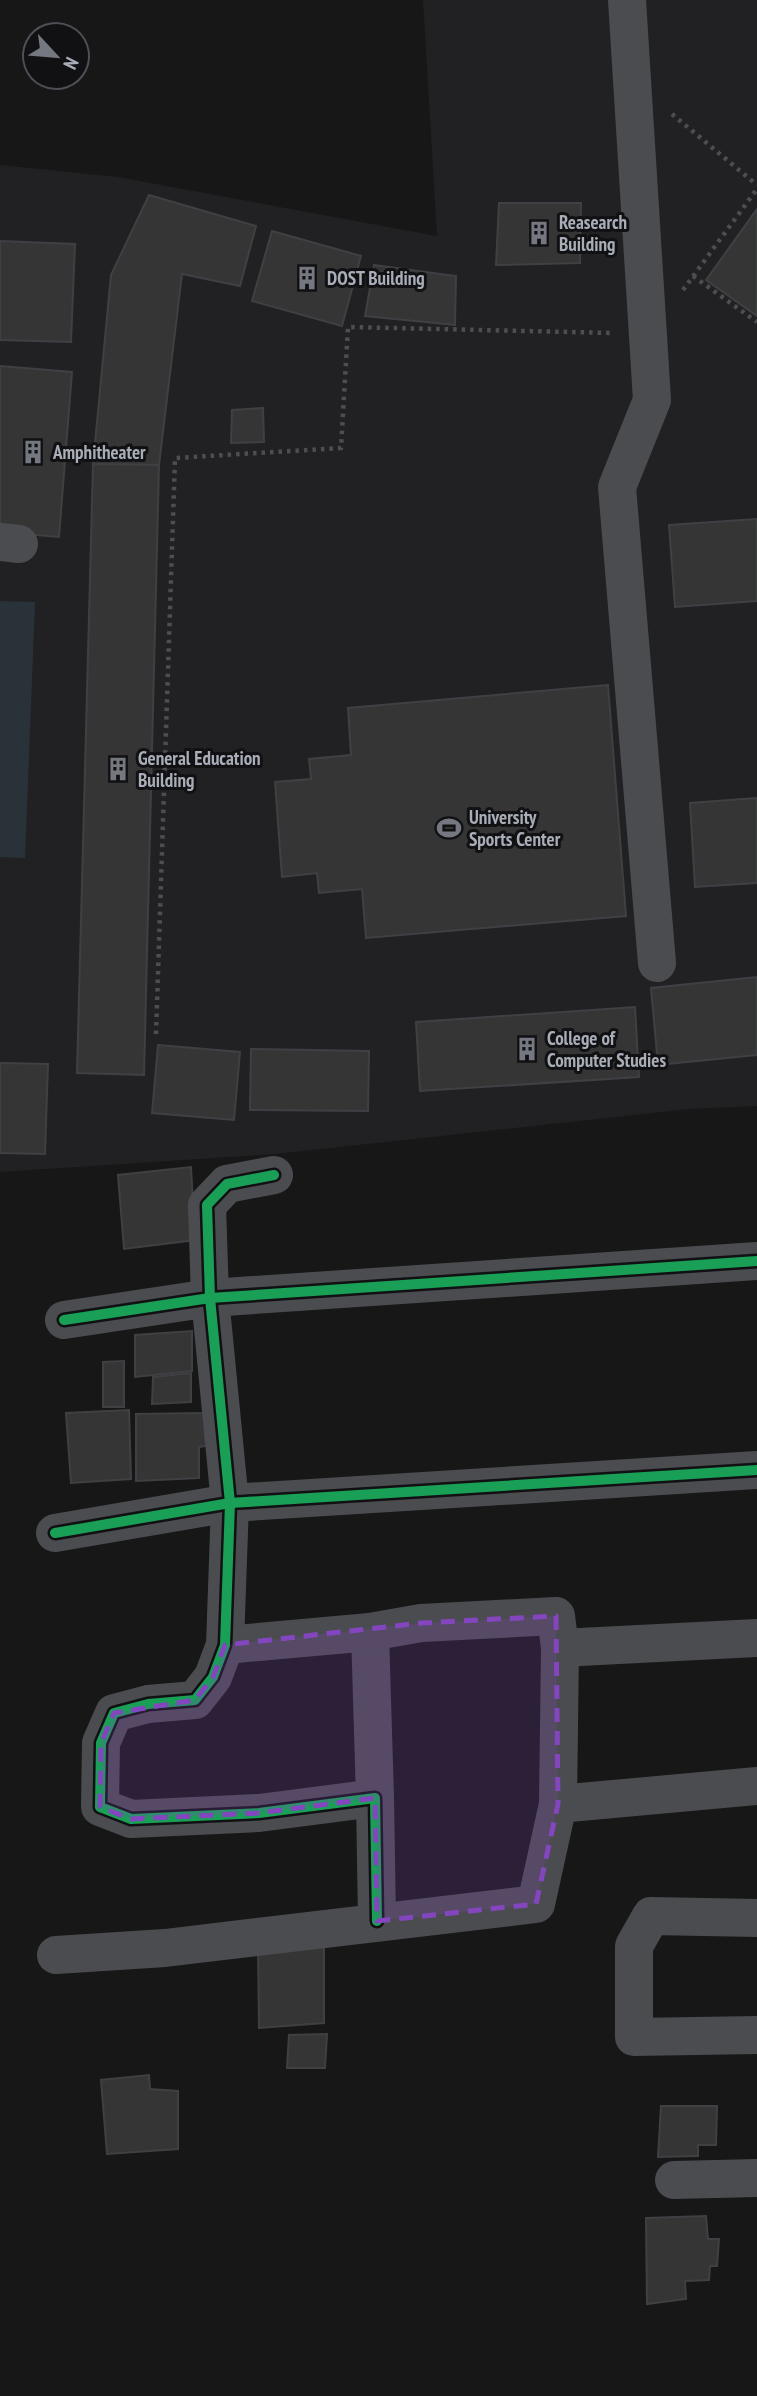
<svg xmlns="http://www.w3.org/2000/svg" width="757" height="2396" viewBox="0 0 757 2396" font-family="'PT Sans Narrow',sans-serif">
<rect width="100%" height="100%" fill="#171717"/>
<polygon fill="#212123" points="423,0 757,0 757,1106 689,1109 275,1154 0,1172 0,165 118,177 437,236"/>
<polygon fill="#2a3239" points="0,601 35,602 25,858 0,857"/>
<g fill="#353536" stroke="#3f4043" stroke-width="2">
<polygon points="149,195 256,226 240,286 182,274 159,465 93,464 111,275"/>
<polygon points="499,203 581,203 580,263 496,265"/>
<polygon points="757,209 757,316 706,280"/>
<polygon points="272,231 361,256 342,326 252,301"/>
<polygon points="0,241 75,244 71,342 0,340"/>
<polygon points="374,265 456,276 455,325 365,316"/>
<polygon points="0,366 72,372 59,537 0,532"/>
<polygon points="263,408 264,442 231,443 232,410"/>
<polygon points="93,464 159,465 144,1075 77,1073"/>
<polygon points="757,519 757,601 675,607 669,525"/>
<polygon points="608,685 626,916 366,938 362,889 319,893 317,873 282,877 275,782 311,779 309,759 351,755 348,708"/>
<polygon points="757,798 757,883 695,887 690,803"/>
<polygon points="757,977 757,1055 658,1065 651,988"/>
<polygon points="635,1007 639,1077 420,1091 416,1022"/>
<polygon points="158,1045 240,1052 234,1120 152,1113"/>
<polygon points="251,1049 369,1051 368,1111 250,1110"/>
<polygon points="0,1063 48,1064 45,1154 0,1153"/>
<polygon points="191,1167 195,1240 124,1249 118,1175"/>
<polygon points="192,1331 192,1371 135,1377 135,1335"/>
<polygon points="124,1361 124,1407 103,1407 103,1362"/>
<polygon points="191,1373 191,1402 152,1404 153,1377"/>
<polygon points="129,1410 131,1479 71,1483 66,1413"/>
<polygon points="204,1413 206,1446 199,1447 199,1478 136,1481 136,1414"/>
<polygon points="324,1940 324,2023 259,2028 258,1945"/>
<polygon points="327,2034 325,2068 287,2068 289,2035"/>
<polygon points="149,2075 150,2089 178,2091 178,2149 107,2154 101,2080"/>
<polygon points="661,2106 717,2106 716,2145 698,2145 698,2156 658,2157"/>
<polygon points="706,2216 708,2239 719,2239 717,2266 710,2266 709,2280 685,2281 686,2299 647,2304 646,2218"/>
</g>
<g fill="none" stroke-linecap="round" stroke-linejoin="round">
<g stroke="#4d4e52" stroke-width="4.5" stroke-dasharray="3.5 5" stroke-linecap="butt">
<polyline points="672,114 757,185"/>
<polyline points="693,276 757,322"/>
<polyline points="683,290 757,189"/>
<polyline points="156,1034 175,458 341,448 348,327 614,333"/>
</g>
<g stroke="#4b4c50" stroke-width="38">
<polyline points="627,0 652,400 617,487 657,963"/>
<polyline points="0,542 19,544"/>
<polyline points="274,1175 227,1184 207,1205 210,1298 230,1503 225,1645 213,1677 195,1700 148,1704 114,1713 101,1743 100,1807 131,1819 259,1813 375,1798 377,1921"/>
<polyline points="64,1320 210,1298 757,1261"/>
<polyline points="55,1533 230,1503 757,1470"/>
<polyline points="370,1632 375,1798"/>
<polyline points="560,1648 757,1638"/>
<polyline points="558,1804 757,1786"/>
<polyline points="757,1918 651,1916 634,1946 634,2037 757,2035"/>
<polyline points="56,1955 165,1948 536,1904 558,1804 560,1648 556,1616 421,1623 370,1632 225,1645"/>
<polyline points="674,2180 757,2178"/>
</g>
<g stroke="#111113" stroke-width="15">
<g id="cycleway">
<polyline points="274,1175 227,1184 207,1205 210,1298 230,1503 225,1645 213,1677 195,1700 148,1704 114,1713 101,1743 100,1807 131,1819 259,1813 375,1798 377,1921"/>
<polyline points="64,1320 210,1298 757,1261"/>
<polyline points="55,1533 230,1503 757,1470"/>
</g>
</g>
<use href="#cycleway" stroke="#1a9f57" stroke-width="10"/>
</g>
<path fill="#8446be" fill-opacity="0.2" stroke="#8446be" stroke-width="5" stroke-dasharray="14 9" stroke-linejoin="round" d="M556 1616 558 1804 536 1904 377 1921 375 1798 259 1813 131 1819 100 1807 101 1743 114 1713 195 1700 213 1677 225 1645 421 1623Z"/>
<defs>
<g id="building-bare" transform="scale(1.89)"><path d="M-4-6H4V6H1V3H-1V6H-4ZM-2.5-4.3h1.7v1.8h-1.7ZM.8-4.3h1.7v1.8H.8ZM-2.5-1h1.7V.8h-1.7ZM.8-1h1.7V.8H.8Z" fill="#757880" stroke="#111113" stroke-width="2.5" paint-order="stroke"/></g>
<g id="stadium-bare" transform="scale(1.89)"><path d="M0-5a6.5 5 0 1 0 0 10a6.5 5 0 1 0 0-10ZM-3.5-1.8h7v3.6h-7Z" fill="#757880" stroke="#111113" stroke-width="2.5" paint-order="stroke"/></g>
</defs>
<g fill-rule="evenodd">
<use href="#building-bare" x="539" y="233"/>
<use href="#building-bare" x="307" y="278"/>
<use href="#building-bare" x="33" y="452"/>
<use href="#building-bare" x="118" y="769"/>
<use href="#stadium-bare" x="449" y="828"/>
<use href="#building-bare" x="527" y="1049"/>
</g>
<g text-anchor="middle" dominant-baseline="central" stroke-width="6" stroke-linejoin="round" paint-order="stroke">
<g font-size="19" font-weight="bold" fill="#a8adb8" stroke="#111113" text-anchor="start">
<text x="559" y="222">Reasearch<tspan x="559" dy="22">Building</tspan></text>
<text x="327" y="278">DOST Building</text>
<text x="53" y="452">Amphitheater</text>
<text x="138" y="758">General Education<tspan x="138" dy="22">Building</tspan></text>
<text x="469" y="817">University<tspan x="469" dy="22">Sports Center</tspan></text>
<text x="547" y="1038">College of<tspan x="547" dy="22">Computer Studies</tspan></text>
</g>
</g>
<g transform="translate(56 56) rotate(116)"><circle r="33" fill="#111113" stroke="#4d4f55" stroke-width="2"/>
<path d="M0-5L12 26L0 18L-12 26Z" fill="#757880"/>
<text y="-10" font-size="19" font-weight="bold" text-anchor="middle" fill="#a8adb8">N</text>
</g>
</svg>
